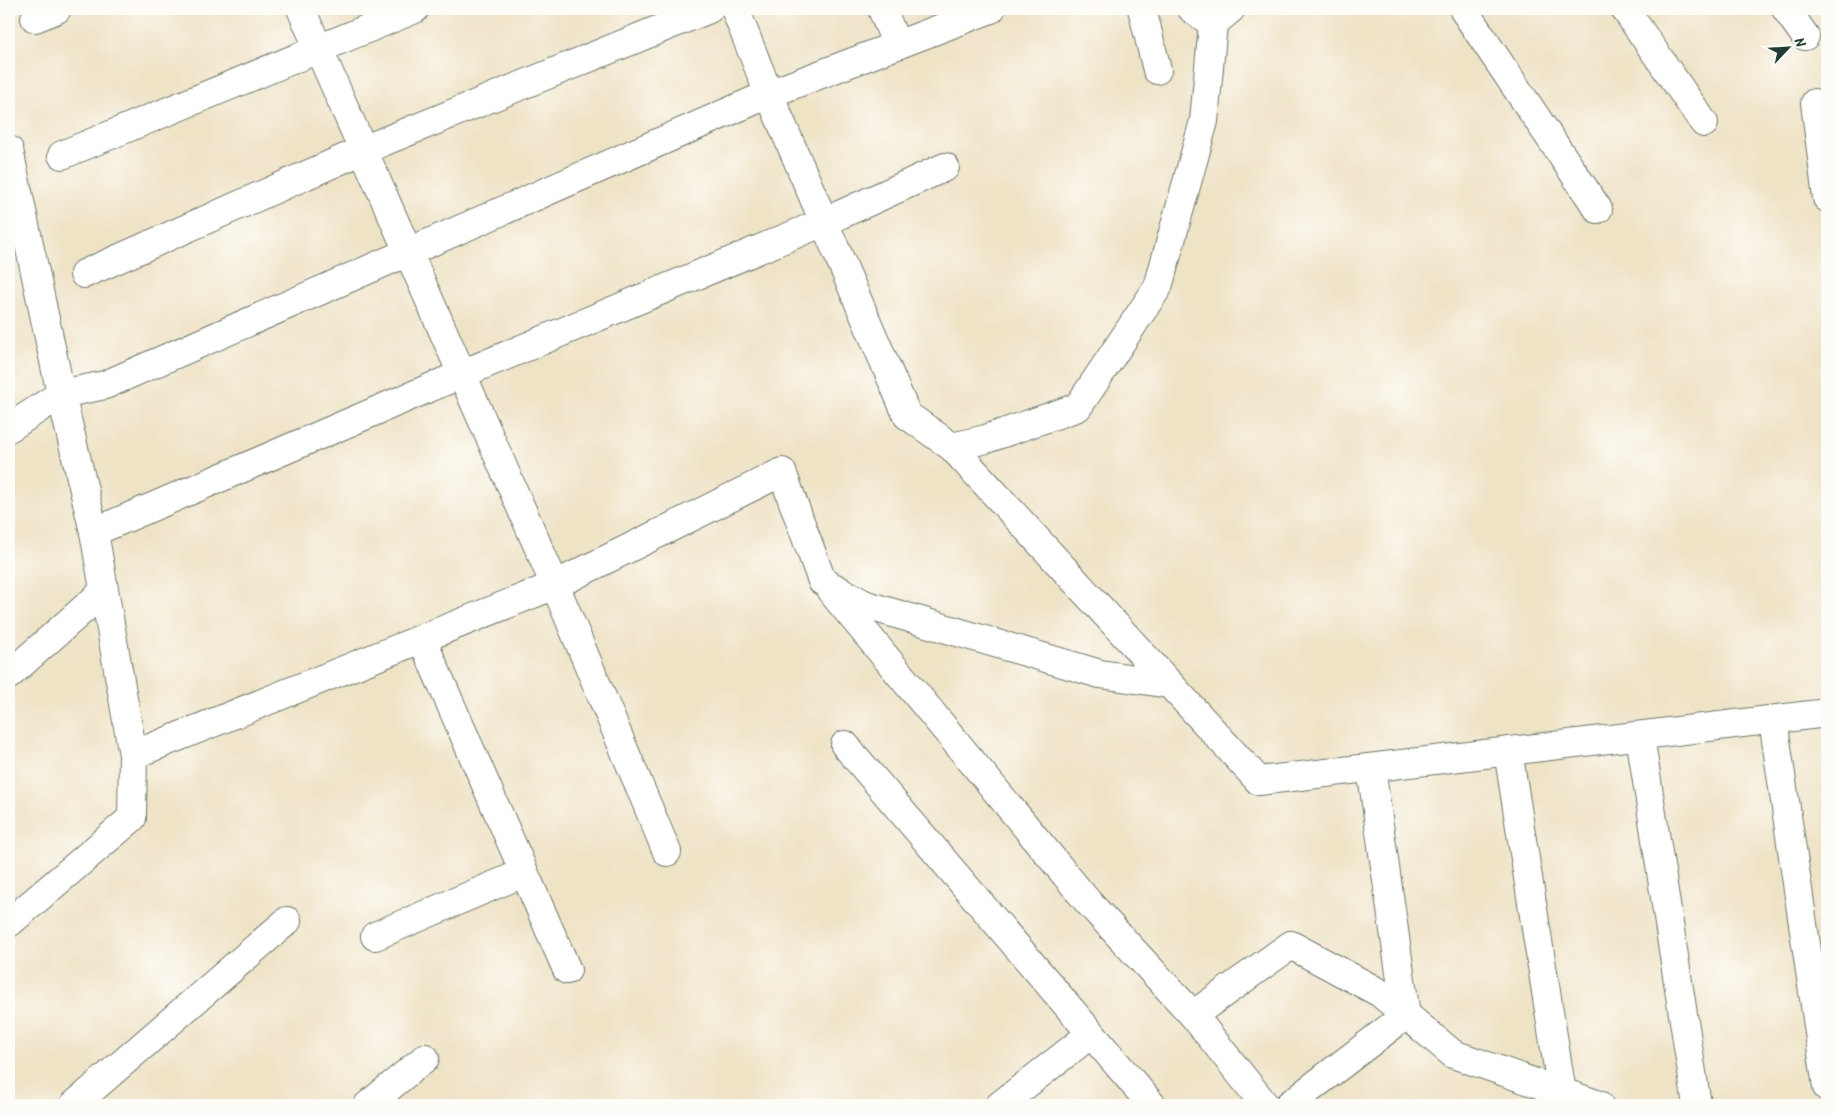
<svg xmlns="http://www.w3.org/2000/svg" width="1836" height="1114" viewBox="0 0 1836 1114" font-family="Kalam,sans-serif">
<rect width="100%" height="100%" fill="#fdfcf7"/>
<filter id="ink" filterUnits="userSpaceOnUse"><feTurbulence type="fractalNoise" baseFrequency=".02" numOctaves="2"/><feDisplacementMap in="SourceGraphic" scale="10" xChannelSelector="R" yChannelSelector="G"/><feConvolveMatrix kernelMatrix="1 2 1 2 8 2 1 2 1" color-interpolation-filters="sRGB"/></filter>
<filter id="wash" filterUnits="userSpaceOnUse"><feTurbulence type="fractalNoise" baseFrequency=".0096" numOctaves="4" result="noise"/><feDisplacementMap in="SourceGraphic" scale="20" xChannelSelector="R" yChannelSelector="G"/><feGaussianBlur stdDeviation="1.12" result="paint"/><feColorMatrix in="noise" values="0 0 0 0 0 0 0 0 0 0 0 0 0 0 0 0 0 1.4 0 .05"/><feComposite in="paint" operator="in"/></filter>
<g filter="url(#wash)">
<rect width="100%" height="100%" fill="#efe3c6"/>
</g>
<g filter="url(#ink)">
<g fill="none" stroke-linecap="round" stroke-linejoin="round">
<g stroke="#687767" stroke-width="30">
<g id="minor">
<polyline points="301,9 555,585 667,852"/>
<polyline points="735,9 769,94 907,415 952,447 1259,781 1827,713"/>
<polyline points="882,9 897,45"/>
<polyline points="1142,9 1157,70"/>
<polyline points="1192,9 1213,24"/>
<polyline points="1463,9 1598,209"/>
<polyline points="1625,9 1704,123"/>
<polyline points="1786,9 1805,36"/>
<polyline points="35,18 57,9"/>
<polyline points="1815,103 1827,198"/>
<polyline points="9,150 61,394 94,532 133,755 132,818 9,923"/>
<polyline points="62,155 415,9"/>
<polyline points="84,274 363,150 709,9"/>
<polyline points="9,428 61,394 105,385 769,94 991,9"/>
<polyline points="952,447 986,439 1078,407 1158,287 1204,121 1213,24 1231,9"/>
<polyline points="94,532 462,374 824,222 945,167"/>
<polyline points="831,591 1088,902 1193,1015 1265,1105"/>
<polyline points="422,639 567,970"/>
<polyline points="9,675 104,591"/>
<polyline points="1773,720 1827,1087"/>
<polyline points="1640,736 1697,1105"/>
<polyline points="845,745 1152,1105"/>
<polyline points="1508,751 1562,1093 1550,1103"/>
<polyline points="133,755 555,585 782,472 822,581 866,605 1100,674 1170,684"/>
<polyline points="375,936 523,873"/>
<polyline points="1193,1015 1291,945 1380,993 1453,1054 1599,1105"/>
<polyline points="74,1105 287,921"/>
<polyline points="368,1105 425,1058"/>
<polyline points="1000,1105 1091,1034"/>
<polyline points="1289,1105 1406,1015 1371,768"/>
</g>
</g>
<use href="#minor" stroke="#fff" stroke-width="28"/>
</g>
</g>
<rect width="1836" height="1114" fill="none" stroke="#fdfcf7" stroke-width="30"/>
<g transform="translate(1788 48) rotate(65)" stroke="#fdfcf7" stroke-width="4" paint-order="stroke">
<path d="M0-4L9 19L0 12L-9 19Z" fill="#1f3d34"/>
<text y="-8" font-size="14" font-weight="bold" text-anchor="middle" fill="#1f3d34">N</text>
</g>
</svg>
